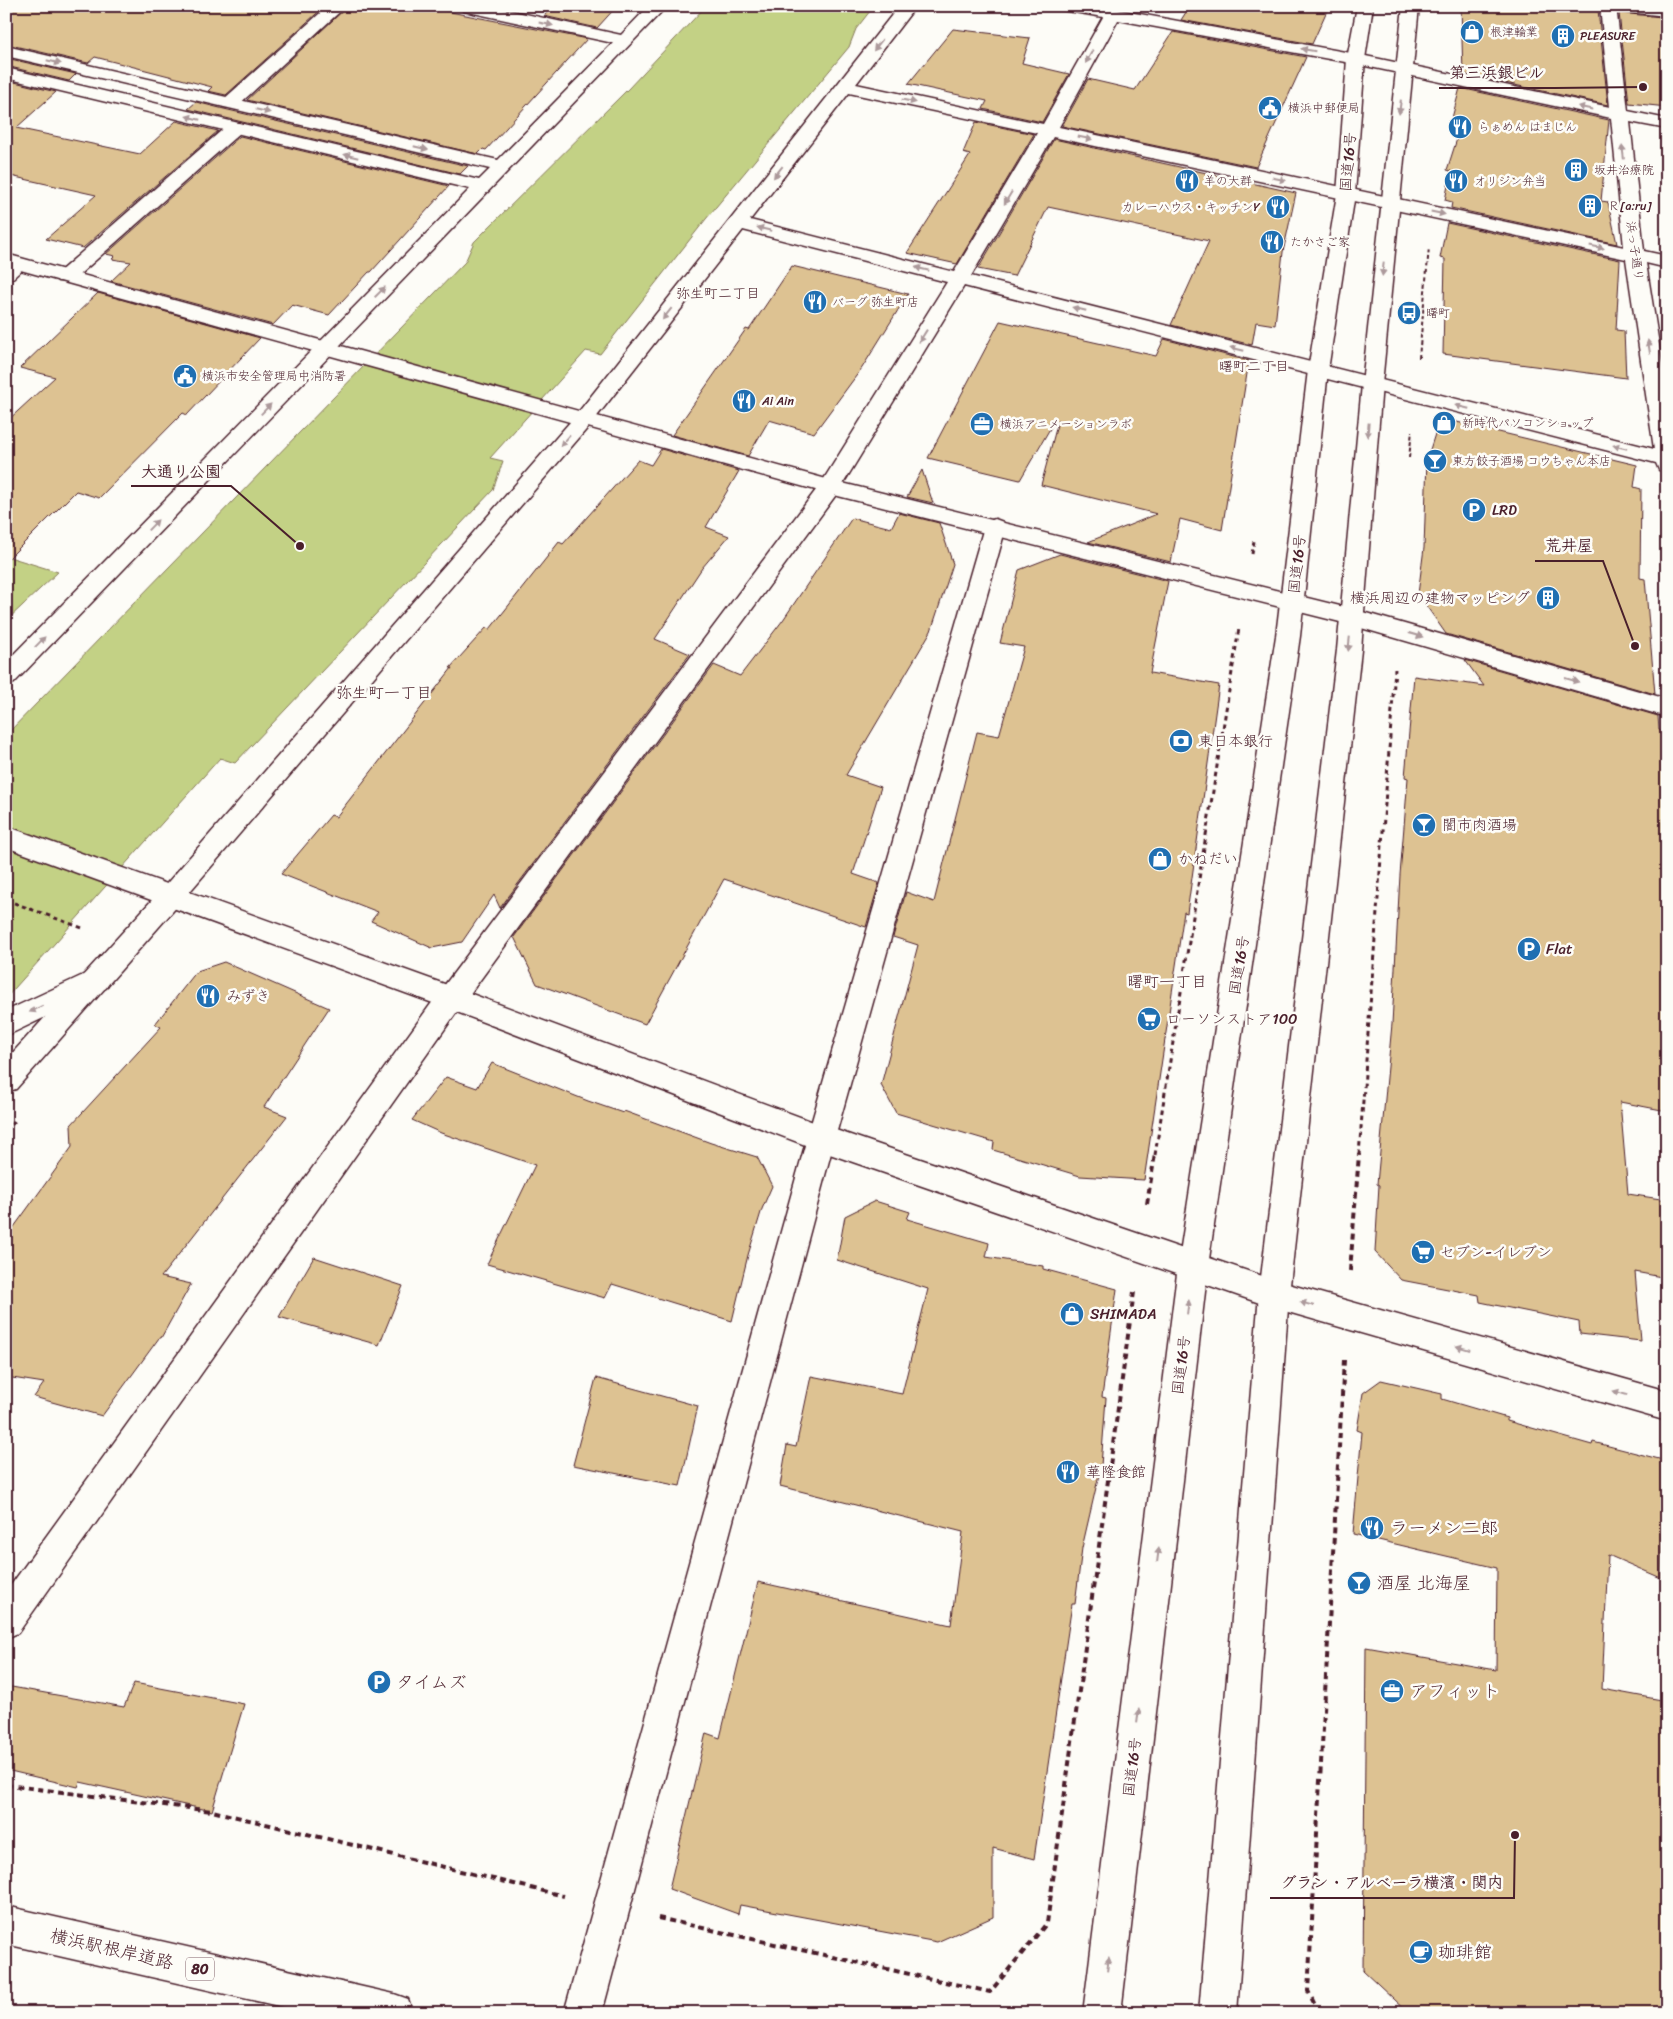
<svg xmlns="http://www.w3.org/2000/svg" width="1673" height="2019" viewBox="0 0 1673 2019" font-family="Sriracha,'Klee One',sans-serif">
<rect width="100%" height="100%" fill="#fdfcf7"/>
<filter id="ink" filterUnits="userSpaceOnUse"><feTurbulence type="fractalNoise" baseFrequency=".02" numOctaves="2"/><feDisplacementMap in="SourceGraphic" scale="10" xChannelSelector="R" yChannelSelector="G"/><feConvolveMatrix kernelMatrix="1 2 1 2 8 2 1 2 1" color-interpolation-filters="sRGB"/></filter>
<g filter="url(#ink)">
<g fill="#c3d185" stroke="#867858">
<polygon points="706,6 874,6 856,29 849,47 706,219 600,354 586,351 490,458 503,461 493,490 235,763 220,758 6,998 6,735 465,262 474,242 628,89"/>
<polygon points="6,556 58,572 6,621"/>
</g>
<g fill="#ddc292" stroke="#4a1f2b">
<polygon points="6,6 325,6 226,95 208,91 212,87 95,57 88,63 6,44"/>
<polygon points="348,6 420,6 587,39 486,150 483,149 478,154 247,100"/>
<polygon points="553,6 617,6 597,28 544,16"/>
<polygon points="1190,6 1329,6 1312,44 1181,20"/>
<polygon points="1461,6 1592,6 1592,9 1598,10 1608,105 1463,74"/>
<polygon points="1619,13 1662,17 1667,62 1667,107 1629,103"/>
<polygon points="953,29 1030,38 1022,63 1069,74 1042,122 983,109 987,101 908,84"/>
<polygon points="1173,32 1306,57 1256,167 1062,126 1088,79 1135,90"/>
<polygon points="6,58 76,74 69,81 6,66"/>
<polygon points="6,80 56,92 16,128 140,154 176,121 218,131 83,248 46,239 96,195 6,175"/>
<polygon points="1460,88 1609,120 1601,201 1608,202 1617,244 1451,208 1452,202 1445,200 1451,171 1447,170 1463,120 1452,118"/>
<polygon points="196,102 224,109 468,166 460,174 188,109"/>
<polygon points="976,122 1034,134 957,264 907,253 970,155 963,153"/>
<polygon points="240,136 449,186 371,272 369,272 329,315 292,305 273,325 111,281 131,262 112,259 115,256 106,254"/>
<polygon points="1054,139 1296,193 1283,252 1275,325 1256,322 1252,345 1171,325 1209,241 1048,207 1014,276 978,269"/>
<polygon points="1447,223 1620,260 1616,330 1624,331 1626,378 1443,354 1445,259 1440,258"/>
<polygon points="792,266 908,294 862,368 814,433 769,420 748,456 672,435 746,329 749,330"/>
<polygon points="98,293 260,338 187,415 183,413 99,498 76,491 6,561 6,422 55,377 20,368"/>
<polygon points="1000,321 1156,356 1164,339 1249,361 1222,530 1180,519 1171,562 1088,542 1157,514 1041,485 1058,421 1055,420 1020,480 928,458"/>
<polygon points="1440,418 1637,465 1634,487 1641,489 1640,578 1645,579 1655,694 1446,634 1418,594 1424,548 1427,459"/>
<polygon points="661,449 739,471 706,527 729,536 702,568 655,639 690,654 500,908 494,895 462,942 432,948 371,921 378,912 281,874 331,815 336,817 452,668 450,668 486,628 490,629 559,542 563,544 638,460 651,465"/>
<polygon points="922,470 933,503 907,497"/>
<polygon points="899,513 939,523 953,564 931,631 846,775 881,787 853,874 879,883 866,927 724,879 645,1024 537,984 514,937 714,665 740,676 783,620 852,518 891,528"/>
<polygon points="1060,554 1168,581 1150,673 1219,685 1187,913 1184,912 1144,1180 1080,1176 993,1150 994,1142 896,1113 881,1085 918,945 893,937 906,892 934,902 977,732 999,736 1024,647 1000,643 1019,570"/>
<polygon points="1465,660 1658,716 1659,730 1664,732 1664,747 1667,747 1667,1111 1620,1102 1628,1194 1667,1200 1667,1278 1635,1272 1641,1341 1580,1334 1579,1322 1480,1302 1479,1295 1401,1280 1375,1252 1379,1185 1377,1184 1392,1024 1400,875 1408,778 1405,777 1414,676 1484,686"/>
<polygon points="224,962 329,1008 264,1107 287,1116 161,1277 191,1284 161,1338 159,1338 102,1416 34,1397 44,1383 6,1377 6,1238 72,1147 71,1125 161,1027 155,1024 197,971"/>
<polygon points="492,1063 588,1101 623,1113 624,1111 711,1143 757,1157 772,1186 762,1209 748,1255 732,1321 612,1284 605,1298 487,1264 535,1165 441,1133 412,1120 446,1077 477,1088"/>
<polygon points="875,1201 910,1212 907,1219 989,1243 986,1257 1043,1266 1043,1269 1117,1289 1102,1397 1106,1398 1101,1466 1082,1548 1075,1604 1072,1604 1034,1859 993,1848 993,1917 937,1942 740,1905 738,1914 669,1889 706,1733 720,1738 758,1582 951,1625 963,1532 780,1486 787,1445 796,1447 811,1376 902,1394 928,1289 837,1260 845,1216"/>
<polygon points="314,1257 403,1286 379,1345 279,1317"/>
<polygon points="596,1378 698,1406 680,1486 573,1465"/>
<polygon points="1381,1380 1442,1394 1442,1399 1507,1418 1507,1421 1592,1445 1593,1442 1663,1460 1661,1578 1608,1555 1602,1689 1667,1701 1667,2013 1409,2013 1363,1970 1366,1647 1496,1670 1497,1568 1353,1534 1362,1432 1357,1430 1363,1393"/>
<polygon points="134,1683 244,1704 212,1811 80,1782 78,1787 6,1770 6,1686 124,1707"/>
</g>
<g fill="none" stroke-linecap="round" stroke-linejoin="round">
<g stroke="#4a1f2b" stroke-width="3">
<g id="lane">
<polygon points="328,6 346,6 236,107 224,107 221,103 224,99"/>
<polygon points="1611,6 1667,6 1667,16 1619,11"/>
<polygon points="235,123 241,124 244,128 241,132 72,281 58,281 55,277 58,273 229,124"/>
<polygon points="96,969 106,972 110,980 106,988 6,1036 6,1011"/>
</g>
</g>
<g stroke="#4a1f2b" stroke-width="3">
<g id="street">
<polygon points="456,6 489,6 621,35 649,6 667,6 14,683 6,686 6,662 470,189 6,78 6,68 479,180 490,169 6,56 6,46 498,160 613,43 464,11"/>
<path d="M899 6H916L856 84 1043 124 1103 17 1062 10 1060 6H1097L1113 9 1356 54 1610 107 1600 6H1616L1628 111 1667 119V129L1630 122 1644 251 1667 256V268L1646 263 1667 395V472L1659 470 1656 463 964 286 838 492 461 1006 18 1633 6 1638V1592L441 990 822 482 947 282 743 230 591 424 180 903 16 1089 6 1092V1060L162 889 577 414ZM1118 20 1356 64 1611 118 1624 247 1059 127ZM849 93 1037 133 954 272 750 220ZM1053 137 1626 259 1654 449 971 276Z"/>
<polygon points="18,258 25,260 28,264 13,278 6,280 6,264"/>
<polygon points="995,519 1003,522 1006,527 835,1138 602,2013 564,2013 807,1138 984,527 987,522"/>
<polygon points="1352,609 1667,699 1667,717 1344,623 1340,617 1344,611"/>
<polygon points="1274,1280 1667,1391 1667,1421 1274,1308 1263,1304 1259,1294 1263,1284"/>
</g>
</g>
<g stroke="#4a1f2b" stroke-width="3">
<g id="secondary">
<polygon points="6,254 830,480 1352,609 1360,611 1364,617 1360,623 1352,625 830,494 6,266"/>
<polygon points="6,826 461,990 824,1126 1274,1280 1285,1284 1289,1294 1285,1304 1274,1308 821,1151 441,1006 6,847"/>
</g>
</g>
<g stroke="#4a1f2b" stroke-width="3">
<polygon id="primary" points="6,1906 394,1994 408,1999 413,2013 309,2013 6,1944"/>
</g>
<g stroke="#4a1f2b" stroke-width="3">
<g id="highway">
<polygon points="1357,6 1373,6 1365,59 1355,194 1328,370 1300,636 1208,1266 1121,2013 1083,2013 1178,1266 1276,636 1308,370 1337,194 1347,59"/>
<polygon points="1403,6 1419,6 1382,384 1361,650 1289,1294 1237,2013 1199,2013 1259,1294 1337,650 1362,384"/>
</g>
</g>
<g stroke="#4a1f2b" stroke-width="2" stroke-dasharray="4 2.5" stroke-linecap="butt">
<polyline points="1419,358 1429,247"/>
<polyline points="1409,458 1412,431"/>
</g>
<g stroke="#4a1f2b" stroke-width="3" stroke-dasharray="4.5 4" stroke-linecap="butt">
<polyline points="1252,554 1254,541"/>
<polyline points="6,900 85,929"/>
<polyline points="6,1131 15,1121"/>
<polyline points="1155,1155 1239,628"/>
<polyline points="1359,1155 1395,669"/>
</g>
<g stroke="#4a1f2b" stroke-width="4" stroke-dasharray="6 4.5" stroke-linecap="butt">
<polyline points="1147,1204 1155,1154"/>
<polyline points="1350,1271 1359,1154"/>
<polyline points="6,1785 212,1811 564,1896"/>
<polyline points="658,1918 990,1992 1047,1923 1134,1292"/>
<polyline points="1319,2013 1308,1991 1344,1360"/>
</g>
<use href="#lane" fill="#fdfcf7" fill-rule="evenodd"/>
<use href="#street" fill="#fdfcf7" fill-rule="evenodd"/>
<use href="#secondary" fill="#fdfcf7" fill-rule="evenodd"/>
<use href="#primary" fill="#fdfcf7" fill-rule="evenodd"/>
<use href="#highway" fill="#fdfcf7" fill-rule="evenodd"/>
</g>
<defs><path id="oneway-solid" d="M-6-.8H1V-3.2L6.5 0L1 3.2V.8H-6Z" transform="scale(1.25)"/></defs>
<g fill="#ac999b">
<use href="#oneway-solid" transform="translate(546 24) rotate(12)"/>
<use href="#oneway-solid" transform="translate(878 45) rotate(128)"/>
<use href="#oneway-solid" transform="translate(1308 50) rotate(-170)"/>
<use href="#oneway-solid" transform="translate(1089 57) rotate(119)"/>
<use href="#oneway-solid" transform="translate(54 62) rotate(13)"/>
<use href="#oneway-solid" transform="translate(909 101) rotate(12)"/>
<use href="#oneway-solid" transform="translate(1400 107) rotate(97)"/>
<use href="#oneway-solid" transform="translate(1585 108) rotate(-168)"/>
<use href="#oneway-solid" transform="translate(263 111) rotate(13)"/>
<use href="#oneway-solid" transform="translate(193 118) rotate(-166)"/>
<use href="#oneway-solid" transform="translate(1085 138) rotate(12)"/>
<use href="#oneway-solid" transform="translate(421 148) rotate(13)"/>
<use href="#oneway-solid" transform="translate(1623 152) rotate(-97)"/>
<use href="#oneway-solid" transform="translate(351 156) rotate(-167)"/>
<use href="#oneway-solid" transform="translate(778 172) rotate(128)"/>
<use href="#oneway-solid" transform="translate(1279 179) rotate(12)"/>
<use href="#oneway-solid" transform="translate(1008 198) rotate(121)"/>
<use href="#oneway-solid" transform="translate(1438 213) rotate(12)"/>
<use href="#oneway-solid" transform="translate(764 229) rotate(-166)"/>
<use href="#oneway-solid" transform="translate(1597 247) rotate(12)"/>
<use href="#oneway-solid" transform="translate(922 269) rotate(-166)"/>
<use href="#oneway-solid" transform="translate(1383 269) rotate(96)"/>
<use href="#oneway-solid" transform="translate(380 292) rotate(-45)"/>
<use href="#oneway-solid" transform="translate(1079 309) rotate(-166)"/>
<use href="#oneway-solid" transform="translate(667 314) rotate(128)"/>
<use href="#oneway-solid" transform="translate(923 336) rotate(122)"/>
<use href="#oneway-solid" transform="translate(1649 347) rotate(-99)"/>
<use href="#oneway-solid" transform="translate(1237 349) rotate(-166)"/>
<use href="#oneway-solid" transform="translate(1462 407) rotate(-166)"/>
<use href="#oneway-solid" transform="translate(266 409) rotate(-46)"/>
<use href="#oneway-solid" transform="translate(1368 430) rotate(95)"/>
<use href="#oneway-solid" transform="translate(565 441) rotate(131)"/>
<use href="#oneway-solid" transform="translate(1620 447) rotate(-166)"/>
<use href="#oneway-solid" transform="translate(153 525) rotate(-46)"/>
<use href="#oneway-solid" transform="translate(1416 635) rotate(16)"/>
<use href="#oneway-solid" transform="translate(40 642) rotate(-46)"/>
<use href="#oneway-solid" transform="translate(1349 644) rotate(96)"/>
<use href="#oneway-solid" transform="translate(1572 680) rotate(16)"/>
<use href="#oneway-solid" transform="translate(36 1009) rotate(154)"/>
<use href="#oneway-solid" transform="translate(1307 1304) rotate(-164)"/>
<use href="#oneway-solid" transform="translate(1188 1307) rotate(-83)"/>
<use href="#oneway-solid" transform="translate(1463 1348) rotate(-164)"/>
<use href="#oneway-solid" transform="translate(1620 1393) rotate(-164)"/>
<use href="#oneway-solid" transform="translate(1158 1555) rotate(-83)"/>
<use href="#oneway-solid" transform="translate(1138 1716) rotate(-83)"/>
<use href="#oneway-solid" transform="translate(1108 1964) rotate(-83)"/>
</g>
</g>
<defs>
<g id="shop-disc" transform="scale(1.25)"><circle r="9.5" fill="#1f6fb2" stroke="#fdfcf7"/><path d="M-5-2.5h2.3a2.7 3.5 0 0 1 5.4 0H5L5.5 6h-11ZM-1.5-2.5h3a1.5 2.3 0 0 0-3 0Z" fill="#fff"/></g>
<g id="building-disc" transform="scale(1.25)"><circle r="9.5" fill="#1f6fb2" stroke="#fdfcf7"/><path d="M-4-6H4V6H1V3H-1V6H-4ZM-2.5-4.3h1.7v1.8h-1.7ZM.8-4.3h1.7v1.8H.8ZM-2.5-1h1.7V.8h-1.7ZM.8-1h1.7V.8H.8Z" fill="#fff"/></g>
<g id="civic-disc" transform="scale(1.25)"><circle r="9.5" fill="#1f6fb2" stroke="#fdfcf7"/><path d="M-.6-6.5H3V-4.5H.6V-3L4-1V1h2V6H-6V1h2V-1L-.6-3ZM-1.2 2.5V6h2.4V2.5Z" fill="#fff"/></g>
<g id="restaurant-disc" transform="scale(1.25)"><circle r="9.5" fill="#1f6fb2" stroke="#fdfcf7"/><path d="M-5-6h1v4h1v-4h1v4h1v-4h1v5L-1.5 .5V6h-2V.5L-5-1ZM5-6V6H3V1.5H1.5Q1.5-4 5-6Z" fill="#fff"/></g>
<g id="bus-disc" transform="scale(1.25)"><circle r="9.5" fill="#1f6fb2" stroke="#fdfcf7"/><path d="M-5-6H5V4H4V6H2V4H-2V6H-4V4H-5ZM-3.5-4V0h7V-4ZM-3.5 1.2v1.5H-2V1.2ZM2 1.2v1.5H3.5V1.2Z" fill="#fff"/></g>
<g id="office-disc" transform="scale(1.25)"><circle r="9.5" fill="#1f6fb2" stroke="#fdfcf7"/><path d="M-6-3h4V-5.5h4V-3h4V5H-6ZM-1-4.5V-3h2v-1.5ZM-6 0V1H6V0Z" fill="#fff"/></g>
<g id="bar-disc" transform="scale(1.25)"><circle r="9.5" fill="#1f6fb2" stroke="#fdfcf7"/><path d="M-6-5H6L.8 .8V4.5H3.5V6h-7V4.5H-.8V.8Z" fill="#fff"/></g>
<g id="parking-disc" transform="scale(1.25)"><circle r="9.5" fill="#1f6fb2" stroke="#fdfcf7"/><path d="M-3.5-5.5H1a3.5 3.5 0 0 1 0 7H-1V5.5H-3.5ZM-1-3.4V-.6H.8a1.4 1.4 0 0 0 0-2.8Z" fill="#fff"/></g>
<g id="bank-disc" transform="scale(1.25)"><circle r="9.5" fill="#1f6fb2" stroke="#fdfcf7"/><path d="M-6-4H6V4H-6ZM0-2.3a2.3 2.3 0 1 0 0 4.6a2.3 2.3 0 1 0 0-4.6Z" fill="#fff"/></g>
<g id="supermarket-disc" transform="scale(1.25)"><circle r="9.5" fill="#1f6fb2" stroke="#fdfcf7"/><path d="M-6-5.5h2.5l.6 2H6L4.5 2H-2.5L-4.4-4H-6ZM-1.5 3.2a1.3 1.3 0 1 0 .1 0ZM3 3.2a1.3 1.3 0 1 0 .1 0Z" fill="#fff"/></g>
<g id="cafe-disc" transform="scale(1.25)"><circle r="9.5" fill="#1f6fb2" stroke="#fdfcf7"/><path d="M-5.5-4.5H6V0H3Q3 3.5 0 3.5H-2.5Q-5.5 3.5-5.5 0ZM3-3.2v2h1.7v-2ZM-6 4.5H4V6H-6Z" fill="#fff"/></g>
</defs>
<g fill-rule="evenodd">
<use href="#shop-disc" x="1472" y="32"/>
<use href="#building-disc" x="1563" y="36"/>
<use href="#civic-disc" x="1270" y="108"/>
<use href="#restaurant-disc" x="1460" y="127"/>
<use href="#building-disc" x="1576" y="170"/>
<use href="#restaurant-disc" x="1187" y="181"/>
<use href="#restaurant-disc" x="1456" y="181"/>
<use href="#building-disc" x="1590" y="206"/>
<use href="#restaurant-disc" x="1278" y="207"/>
<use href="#restaurant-disc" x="1272" y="242"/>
<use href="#restaurant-disc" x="815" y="302"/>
<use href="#bus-disc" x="1409" y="313"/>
<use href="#civic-disc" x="185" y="376"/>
<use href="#restaurant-disc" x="744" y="401"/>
<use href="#shop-disc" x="1444" y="423"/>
<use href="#office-disc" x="982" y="424"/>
<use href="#bar-disc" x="1435" y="461"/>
<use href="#parking-disc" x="1474" y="510"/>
<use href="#building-disc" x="1548" y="598"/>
<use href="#bank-disc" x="1181" y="741"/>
<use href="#bar-disc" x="1424" y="825"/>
<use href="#shop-disc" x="1160" y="859"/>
<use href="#parking-disc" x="1529" y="949"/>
<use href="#restaurant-disc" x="208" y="996"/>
<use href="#supermarket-disc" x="1149" y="1019"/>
<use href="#supermarket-disc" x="1423" y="1252"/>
<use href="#shop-disc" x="1072" y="1314"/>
<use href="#restaurant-disc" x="1068" y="1472"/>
<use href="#restaurant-disc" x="1372" y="1528"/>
<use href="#bar-disc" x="1359" y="1583"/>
<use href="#parking-disc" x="379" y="1682"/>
<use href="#office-disc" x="1392" y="1691"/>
<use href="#cafe-disc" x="1421" y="1952"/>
</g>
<g text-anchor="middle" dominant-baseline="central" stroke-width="5" stroke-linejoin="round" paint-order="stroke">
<g font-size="12" fill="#4a1f2b" stroke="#fdfcf7" text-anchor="start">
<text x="1490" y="32">根津輪業</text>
<text x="1580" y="36">PLEASURE</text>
<text x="1288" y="108">横浜中郵便局</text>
<text x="1478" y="127">らぁめん はまじん</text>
<text x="1594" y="170">坂井治療院</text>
<text x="1204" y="181">羊の大群</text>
<text x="1474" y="181">オリジン弁当</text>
<text x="1608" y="206">Ｒ[a:ru]</text>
<text x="1260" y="207" text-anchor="end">カレーハウス・キッチンY</text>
<text x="1290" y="242">たかさご家</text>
<text x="832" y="302">バーグ 弥生町店</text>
<text x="1426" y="313">曙町</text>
<text x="202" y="376">横浜市安全管理局中消防署</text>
<text x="762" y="401">Ai Ain</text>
<text x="1462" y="423">新時代パソコンショップ</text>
<text x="1000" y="424">横浜アニメーションラボ</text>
<text x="1452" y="461">東方餃子酒場 コウちゃん本店</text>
</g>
<g font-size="12" fill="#4a1f2b" stroke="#fdfcf7">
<text transform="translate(1635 251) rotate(82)">浜っ子通り</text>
</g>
<g font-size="14" fill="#4a1f2b" stroke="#fdfcf7">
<text x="718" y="293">弥生町二丁目</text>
<text x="1254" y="366">曙町二丁目</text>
</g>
<rect fill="#fdfcf7" stroke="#806168" stroke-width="1" x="186" y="1957.5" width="28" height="23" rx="4"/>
<g font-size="14" font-weight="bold" fill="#4a1f2b">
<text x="200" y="1969">80</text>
</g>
<g font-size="15" fill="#4a1f2b" stroke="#fdfcf7">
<text transform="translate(1348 162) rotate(-85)">国道16号</text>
<text transform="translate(1297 564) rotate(-84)">国道16号</text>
<text transform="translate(1239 965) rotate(-81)">国道16号</text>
<text transform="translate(1181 1365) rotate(-83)">国道16号</text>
<text transform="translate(1132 1767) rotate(-83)">国道16号</text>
</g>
<g font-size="15" fill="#4a1f2b" stroke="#fdfcf7" text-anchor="start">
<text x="1492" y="510">LRD</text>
<text x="1530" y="598" text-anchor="end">横浜周辺の建物マッピング</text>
<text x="1198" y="741">東日本銀行</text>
<text x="1442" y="825">闇市肉酒場</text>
<text x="1178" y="859">かねだい</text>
<text x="1546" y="949">Flat</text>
<text x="226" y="996">みずき</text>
<text x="1166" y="1019">ローソンストア100</text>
<text x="1440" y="1252">セブン-イレブン</text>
<text x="1090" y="1314">SHIMADA</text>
<text x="1086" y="1472">華隆食館</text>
</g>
<g font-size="16" fill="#4a1f2b" stroke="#fdfcf7">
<text x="384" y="692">弥生町一丁目</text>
<text x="1167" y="981">曙町一丁目</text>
</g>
<g font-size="18" fill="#4a1f2b" stroke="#fdfcf7" text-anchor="start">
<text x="1390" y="1528">ラーメン二郎</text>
<text x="1376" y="1583">酒屋 北海屋</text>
<text x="396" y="1682">タイムズ</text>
<text x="1410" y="1691">アフィット</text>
<text x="1438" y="1952">珈琲館</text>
</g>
<g font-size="18" fill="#4a1f2b" stroke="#fdfcf7">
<text transform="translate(112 1949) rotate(13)">横浜駅根岸道路</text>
</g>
</g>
<path fill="none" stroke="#4a1f2b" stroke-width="2" d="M1643 87L1555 88H1439M300 546L231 486H131M1635 646L1603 561H1535M1515 1835L1514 1898H1270"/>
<g fill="#4a1f2b" stroke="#fdfcf7" stroke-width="2">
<circle cx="1643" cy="87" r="5"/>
<circle cx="300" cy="546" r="5"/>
<circle cx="1635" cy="646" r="5"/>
<circle cx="1515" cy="1835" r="5"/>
</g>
<g font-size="16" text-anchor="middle" font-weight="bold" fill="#4a1f2b" stroke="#fdfcf7" stroke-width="5" stroke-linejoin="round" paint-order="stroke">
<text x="1497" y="78">第三浜銀ビル</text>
<text x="181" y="477">大通り公園</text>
<text x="1569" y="551">荒井屋</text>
<text x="1392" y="1888">グラン・アルベーラ横濱・関内</text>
</g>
<rect width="1673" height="2019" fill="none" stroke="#fdfcf7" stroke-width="25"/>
<rect x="12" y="12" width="1648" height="1994" fill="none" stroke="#4a1f2b" stroke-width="2" filter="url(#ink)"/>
</svg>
